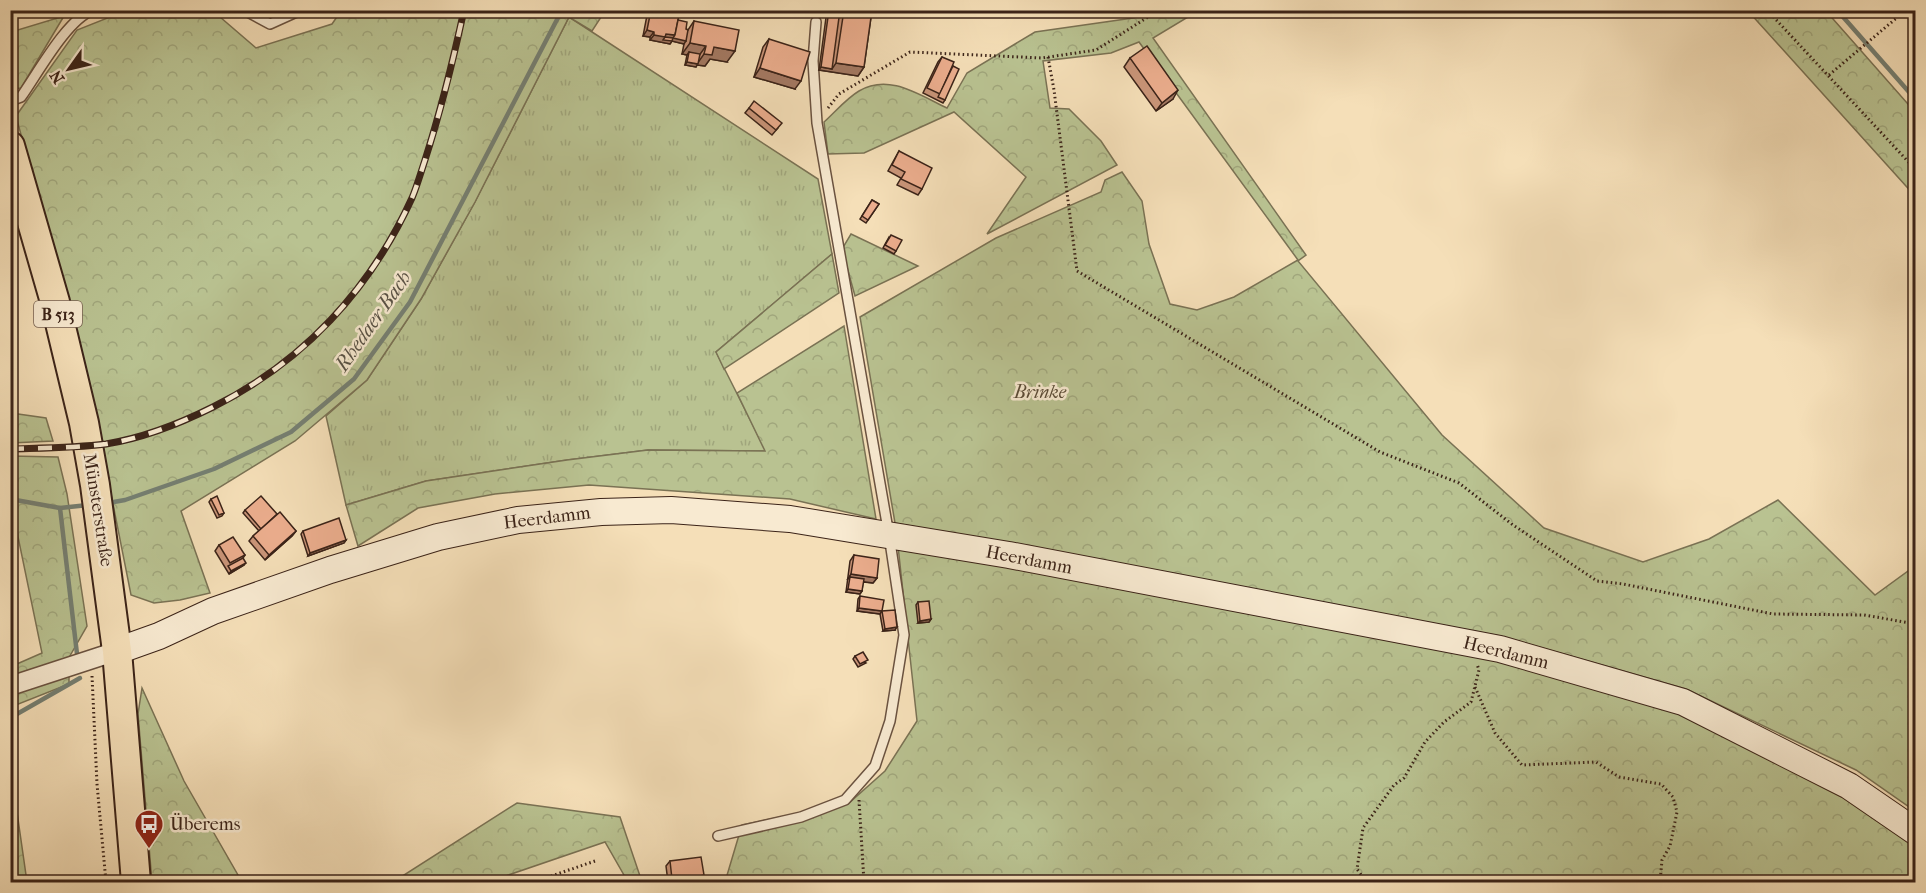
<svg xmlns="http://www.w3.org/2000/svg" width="1926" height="893" viewBox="0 0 1926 893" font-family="'IM FELL French Canon',serif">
<defs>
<pattern id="grass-tufts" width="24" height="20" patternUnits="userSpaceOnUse" patternTransform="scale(1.5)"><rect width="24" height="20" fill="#b9c291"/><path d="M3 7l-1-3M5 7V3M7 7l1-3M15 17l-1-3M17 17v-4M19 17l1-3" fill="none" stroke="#a0a67c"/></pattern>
<pattern id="forest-crowns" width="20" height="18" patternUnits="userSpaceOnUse" patternTransform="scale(1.5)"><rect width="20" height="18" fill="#b9c291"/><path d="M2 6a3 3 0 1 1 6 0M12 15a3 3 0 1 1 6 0" fill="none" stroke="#a0a67c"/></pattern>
</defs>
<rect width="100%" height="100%" fill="#f5dfb8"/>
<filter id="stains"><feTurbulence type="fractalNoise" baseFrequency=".00333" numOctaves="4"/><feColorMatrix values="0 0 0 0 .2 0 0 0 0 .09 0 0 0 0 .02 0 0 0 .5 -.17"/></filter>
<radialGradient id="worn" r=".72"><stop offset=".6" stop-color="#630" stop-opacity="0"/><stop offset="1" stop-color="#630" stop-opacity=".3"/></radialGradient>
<polygon fill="url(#grass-tufts)" stroke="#7a7254" stroke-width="1.5" points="569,17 818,179 832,254 716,352 766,451 648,450 567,460 426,481 346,505 326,416 367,380 421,299 475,202"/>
<g fill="url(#forest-crowns)" stroke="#7a7254" stroke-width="1.5">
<polygon points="125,11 213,11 256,48 332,24 341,11 605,11 592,31 569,17 475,202 421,299 367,380 295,441 181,511 210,593 180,600 154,603 131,595 94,408 16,116 77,30"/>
<path d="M1153 11H1198L1153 38 1306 255 1298 261 1442 435 1544 528 1643 562 1709 539 1778 500 1875 595 1915 566V811L1856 770 1686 689 1500 636 895 523 860 317 996 238 1101 192 1105 180 1122 172 1142 201 1149 244 1170 304 1197 310 1234 297 1298 260 1139 42 1111 53 1043 61 1050 108 1069 109 1101 141 1117 165 987 234 1026 177 954 112 864 153 828 154 824 122C835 112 847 98 859 91 889 73 919 95 947 108L967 73 1035 32 1133 18Z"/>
<polygon points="1748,11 1826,11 1915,112 1915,196"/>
<polygon points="64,16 21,88 11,89 11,32"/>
<polygon points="851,234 918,266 855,296 842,249"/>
<polygon points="832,254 839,293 724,369 716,352"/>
<polygon points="844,326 876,519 790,499 589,485 495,494 418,508 358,546 346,505 426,481 567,460 648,450 765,451 737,393"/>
<polygon points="11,413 46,418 53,441 11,443"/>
<polygon points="11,456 58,457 67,494 87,626 67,661 11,679 10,667 42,653 16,527 11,527"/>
<polygon points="898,546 1497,660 1679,712 1838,790 1916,843 1915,882 725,882 742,825 849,803 885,771 917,721"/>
<polygon points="69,676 69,684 11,707 11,695"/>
<polygon points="142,688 184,781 242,882 152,882 138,714"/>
<polygon points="10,769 11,770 27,882 11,882"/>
<polygon points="517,803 620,817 642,882 628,882 605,842 488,882 393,882"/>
</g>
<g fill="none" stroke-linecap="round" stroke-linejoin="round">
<g stroke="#757f72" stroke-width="4.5">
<polyline points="1837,10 1916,100"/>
<polyline points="10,499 60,508 88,505"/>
<polyline points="108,503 125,500 214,469 291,432 354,379 410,302 562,10"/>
<polyline points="60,508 77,654"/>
<polyline points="10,718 80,678"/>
</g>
<g stroke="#6a5240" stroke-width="12">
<g id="lane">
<polyline points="244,10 270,24 301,10"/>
<path d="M10 101 21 97C38 73 67 19 93 10"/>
<polyline points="718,836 801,817 845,800 875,766 890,721 904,635 889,535 817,123 813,61 816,22"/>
</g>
</g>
<g stroke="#6a5240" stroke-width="21">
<polyline id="street" points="10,686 117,651"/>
</g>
<g stroke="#3b2318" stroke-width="28">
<polyline id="secondary" points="117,651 159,636 213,611 330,570 438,537 518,520 601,512 671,510 790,519 1009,555 1500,649 1683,702 1849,786 1916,832"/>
</g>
<g stroke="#3b2318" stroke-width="32">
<polyline id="primary" points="10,146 55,302 84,423 95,485 117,651 136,882"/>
</g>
<g stroke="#3b2318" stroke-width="3" stroke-dasharray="1.5 3" stroke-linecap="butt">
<polyline points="1767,10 1916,170"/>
<polyline points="1048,57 1054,90 1077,271 1380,452 1459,483 1513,525 1597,581 1623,584 1773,614 1864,615 1916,624"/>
<polyline points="1829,75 1906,10"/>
<polyline points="828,108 839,94 910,52 1042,58 1096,50 1159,10"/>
<polyline points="92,676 97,784 106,882"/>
<polyline points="1475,687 1495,733 1522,765 1596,762 1619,777 1661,784 1673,797 1677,812 1670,846 1662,860 1660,882"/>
<polyline points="859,800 864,882"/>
<polyline points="534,882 595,861"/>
<polyline points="1366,882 1357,869 1363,828 1394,785 1404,778 1425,742 1444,722 1471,702 1479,670 1477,664"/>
</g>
<use href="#lane" stroke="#f8ead1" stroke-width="9"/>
<use href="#street" stroke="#f8ead1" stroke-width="18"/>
<use href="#secondary" stroke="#f8ead1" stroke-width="26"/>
<use href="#primary" stroke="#f5dfb8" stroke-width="28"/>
<g stroke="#3b2318" stroke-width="7">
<path id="rail" d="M10 449C42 448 74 448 106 444 143 438 179 424 213 407 303 362 370 290 412 198 417 186 421 172 425 160 441 110 453 61 464 10"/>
</g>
<use href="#rail" stroke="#f8ead1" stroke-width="4.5" stroke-dasharray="14" stroke-linecap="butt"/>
</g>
<g fill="#ca9579" stroke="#3b2318" stroke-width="1.5">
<polygon points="648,10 670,10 669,14 678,20 686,29 688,30 694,21 727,62 710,59 705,66 697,65 696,67 685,65 687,55 682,54 684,44 672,41 670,44 650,40 650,37 643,36"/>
<polygon points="827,10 872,10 864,67 858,76 819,70"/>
<polygon points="769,39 795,89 754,77 763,47"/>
<polygon points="942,57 953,66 945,100 943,103 923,93 938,62"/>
<polygon points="1130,58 1173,99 1156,111 1124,67"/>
<polygon points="749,108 778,128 772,135 745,113"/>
<polygon points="899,151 922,189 918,195 897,185 901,178 888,171"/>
<polygon points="872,200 879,204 866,223 860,219"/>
<polygon points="889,237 896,251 894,254 883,248"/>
<polygon points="211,499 224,513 222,516 217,518 209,502"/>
<polygon points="245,510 277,514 296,531 292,536 265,560 249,541 253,536 259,531 243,513"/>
<polygon points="303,531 346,540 344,543 308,556 301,534"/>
<polygon points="219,545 245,555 243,558 244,565 229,574 215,551"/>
<polygon points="854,555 877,578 873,583 863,582 862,591 860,594 846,592 850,561"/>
<polygon points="860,596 882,611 895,630 883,631 880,614 857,611 858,599"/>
<polygon points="918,602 931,619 929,622 918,623 916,605"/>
<polygon points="855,656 866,663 858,667 853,659"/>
<polygon points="670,861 701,879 701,882 668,882 666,866"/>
</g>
<g fill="#a47963" stroke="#3b2318" stroke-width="1.5">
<polygon points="738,10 778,10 773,17"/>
<polygon points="647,30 654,32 650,37 643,36"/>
<polygon points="666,34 675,35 686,41 684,44 672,41 670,44 650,40 654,35"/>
<polygon points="690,43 706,46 698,57 689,52 687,55 682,54"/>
<polygon points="714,47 735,51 727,62 710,59 705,66 697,65 696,67 685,65 687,62 697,64 704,54"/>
<polygon points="836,63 864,67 858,76 819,70 821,67 832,69"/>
<polygon points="760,68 801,81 795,89 754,77"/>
<polygon points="1178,90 1173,99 1156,111 1162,103"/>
<polygon points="296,531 292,536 265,560 269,555"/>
<polygon points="346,540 344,543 308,556 310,553"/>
<polygon points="246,563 244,565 229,574 231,571"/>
<polygon points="851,574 877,578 873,583 850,580 850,577 847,580"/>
<polygon points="848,589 862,591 860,594 846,592"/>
<polygon points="859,608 882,611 880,614 857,611"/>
<polygon points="931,619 929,622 918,623 920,621"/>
<polygon points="897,627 895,630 883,631 885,629"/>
<polygon points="680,878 677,882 670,882 672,879"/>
</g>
<g fill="#ebad8d" stroke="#3b2318" stroke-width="1.5">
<polygon points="651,10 670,10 669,14 679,15 675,35 666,34 665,37 654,35 654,32 647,30"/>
<polygon points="829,10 840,10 832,69 821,67"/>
<polygon points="844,10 872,10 864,67 836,63"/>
<polygon points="678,20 687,22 686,29 688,30 686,41 673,38 675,35"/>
<polygon points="694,21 739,30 735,51 714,47 712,55 704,54 706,46 690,43"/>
<polygon points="665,37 673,38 672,41 663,40"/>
<polygon points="769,39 810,52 801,81 760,68"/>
<polygon points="1147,46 1178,90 1162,103 1130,58"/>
<polygon points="689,52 700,54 698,64 687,62"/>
<polygon points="942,57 954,62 940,94 927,88"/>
<polygon points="953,66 959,69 945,100 938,97"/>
<polygon points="754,101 782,123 776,130 749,108"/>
<polygon points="899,151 932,168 922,189 901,179 905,172 892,165"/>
<polygon points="872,200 879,204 868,220 862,216"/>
<polygon points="891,235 902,240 896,251 885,245"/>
<polygon points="217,496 224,513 219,515 211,499"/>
<polygon points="261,496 277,514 261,529 245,510"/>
<polygon points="280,512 296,531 269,555 253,536"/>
<polygon points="339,518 346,540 310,553 303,531"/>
<polygon points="233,537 245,555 230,563 219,545"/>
<polygon points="854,555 879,559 877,578 851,574"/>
<polygon points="243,558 246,563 231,571 228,566"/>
<polygon points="850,577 864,579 862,591 848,589"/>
<polygon points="860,596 884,600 882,611 859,608"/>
<polygon points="929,601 931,619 920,621 918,602"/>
<polygon points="895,610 897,627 885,629 882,611"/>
<polygon points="863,652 868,660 860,664 855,656"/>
<polygon points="701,857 704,875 700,876 701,882 681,882 680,878 672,879 670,861"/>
</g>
<defs>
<g id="bus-pin" transform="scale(1.5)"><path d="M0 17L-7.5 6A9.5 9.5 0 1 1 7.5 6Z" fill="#8f2418" stroke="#f8ead1"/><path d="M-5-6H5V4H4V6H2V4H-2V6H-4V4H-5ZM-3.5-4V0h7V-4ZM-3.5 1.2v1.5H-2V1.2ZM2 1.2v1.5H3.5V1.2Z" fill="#fff"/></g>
</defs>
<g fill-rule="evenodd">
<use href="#bus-pin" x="149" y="824"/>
</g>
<g text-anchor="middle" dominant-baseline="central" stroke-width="5" stroke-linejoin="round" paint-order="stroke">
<rect fill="#f8ead1" stroke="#745f50" stroke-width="1.5" x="34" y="301" width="48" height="26" rx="4.5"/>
<g font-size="16" font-weight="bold" fill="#3b2318">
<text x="58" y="314">B 513</text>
</g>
<g font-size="18" font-style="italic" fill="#5a4b36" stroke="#f8ead1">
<text x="1040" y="392">Brinke</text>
</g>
<g font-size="18" fill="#3b2318" stroke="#f8ead1">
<text transform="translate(98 510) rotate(81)">Münsterstraße</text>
<text transform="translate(547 518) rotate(-7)">Heerdamm</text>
<text transform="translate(1029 560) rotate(11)">Heerdamm</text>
<text transform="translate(1506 653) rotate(14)">Heerdamm</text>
</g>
<g font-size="18" fill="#3b2318" stroke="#f8ead1" text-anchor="start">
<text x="170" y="824">Überems</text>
</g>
<g font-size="20" font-style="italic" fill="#585145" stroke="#f8ead1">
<text transform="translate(373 321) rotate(-55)">Rhedaer Bach</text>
</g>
</g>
<rect width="1926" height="893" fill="none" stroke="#f5dfb8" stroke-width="36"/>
<rect x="12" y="12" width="1902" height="869" fill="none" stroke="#3b2318" stroke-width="3"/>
<rect x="18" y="18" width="1890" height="857" fill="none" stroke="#3b2318" stroke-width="1.5"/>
<g transform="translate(69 69) rotate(236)" stroke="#f8ead1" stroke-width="4.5" paint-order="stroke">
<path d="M0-4.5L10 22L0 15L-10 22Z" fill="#3b2318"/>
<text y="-9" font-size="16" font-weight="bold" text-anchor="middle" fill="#3b2318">N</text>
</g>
<rect width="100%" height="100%" filter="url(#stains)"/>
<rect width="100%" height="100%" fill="url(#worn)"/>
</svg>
